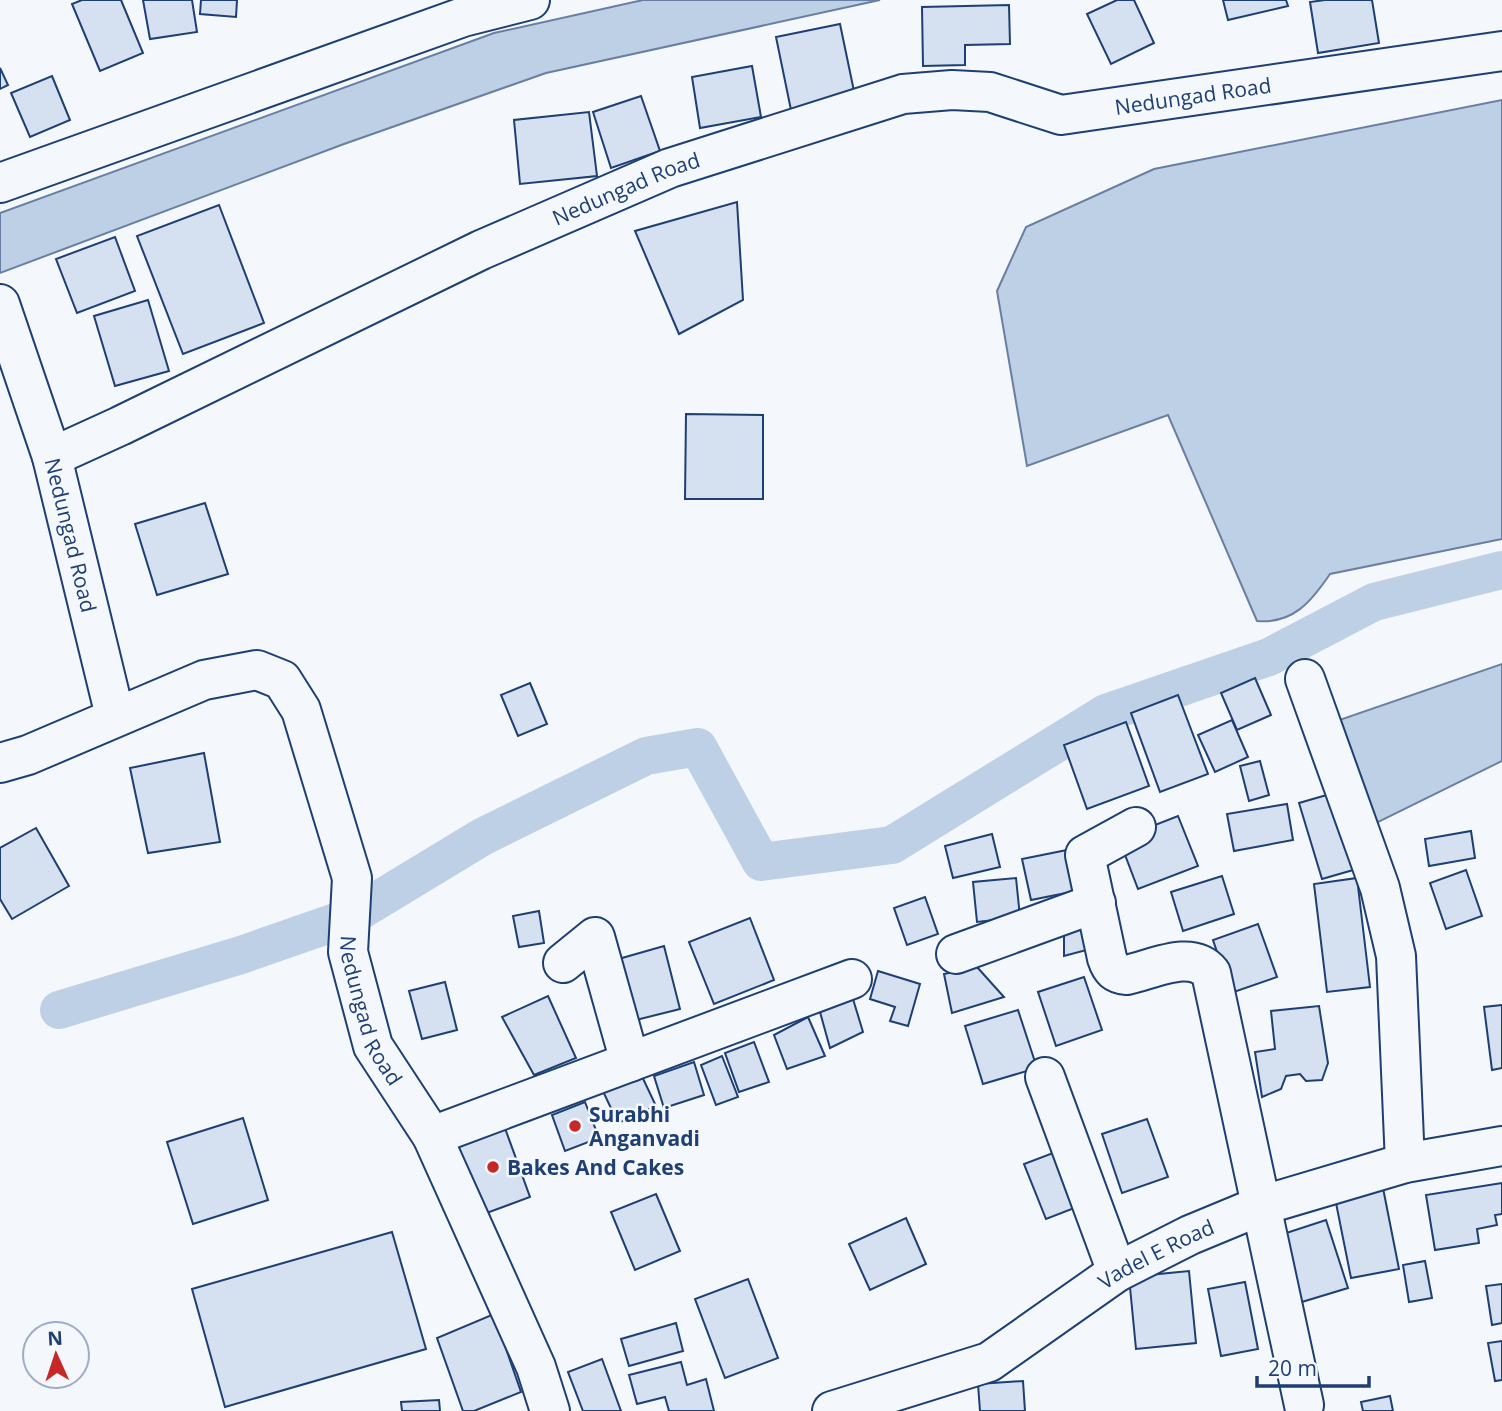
<svg xmlns="http://www.w3.org/2000/svg" width="1502" height="1411" viewBox="0 0 1502 1411" font-family="'Open Sans',sans-serif">
<rect width="100%" height="100%" fill="#f4f7fb"/>
<g fill="#bed0e5" stroke="#687fa3" stroke-width="2">
<polygon points="643,0 880,0 546,73 344,144 0,273 0,213 494,33"/>
<path d="M1502 100V539L1330 574C1311 602 1293 624 1257 621L1168 415 1027 466 997 291 1026 227 1154 169Z"/>
<polygon points="1502,664 1502,761 1362,830 1319,727"/>
</g>
<g fill="none" stroke-linecap="round" stroke-linejoin="round">
<polyline stroke="#bed0e5" stroke-width="38" points="59,1010 241,955 350,917 482,837 646,756 698,747 761,862 892,845 1106,713 1269,657 1374,602 1502,570"/>
</g>
<g fill="#d5e0f0" stroke="#1d3f73" stroke-width="2">
<polygon points="82,0 121,0 143,53 100,71 72,4"/>
<polygon points="143,0 192,0 197,32 150,39"/>
<polygon points="201,0 237,0 236,17 200,14"/>
<polygon points="1117,0 1134,0 1154,43 1111,64 1087,14"/>
<polygon points="1223,0 1286,0 1288,6 1228,20"/>
<polygon points="1325,0 1372,0 1379,43 1318,53 1310,2"/>
<polygon points="1009,5 1010,44 965,45 965,65 923,66 922,7"/>
<polygon points="840,24 855,96 791,110 776,37"/>
<polygon points="752,66 761,117 700,128 692,77"/>
<polygon points="0,68 8,85 0,89"/>
<polygon points="52,76 70,120 30,137 11,93"/>
<polygon points="641,96 660,151 611,168 593,112"/>
<polygon points="589,112 597,176 520,184 514,120"/>
<polygon points="737,202 743,300 679,334 635,231"/>
<polygon points="219,205 264,323 183,354 137,236"/>
<polygon points="115,237 135,291 77,313 56,259"/>
<polygon points="148,300 169,371 115,386 94,316"/>
<polygon points="686,414 763,415 763,499 685,499"/>
<polygon points="205,503 228,574 157,595 135,524"/>
<polygon points="1255,678 1271,715 1237,730 1221,693"/>
<polygon points="530,683 547,724 518,736 501,695"/>
<polygon points="1178,695 1208,774 1160,792 1131,713"/>
<polygon points="1232,720 1248,757 1215,772 1198,735"/>
<polygon points="1126,722 1149,786 1087,809 1064,745"/>
<polygon points="204,753 220,842 148,853 130,768"/>
<polygon points="1260,761 1269,795 1249,801 1240,766"/>
<polygon points="1344,790 1367,866 1322,879 1299,803"/>
<polygon points="1287,804 1293,840 1234,851 1227,814"/>
<polygon points="1178,816 1198,866 1138,889 1119,839"/>
<polygon points="36,828 69,886 12,919 0,899 0,848"/>
<polygon points="1471,831 1475,858 1429,866 1425,839"/>
<polygon points="992,834 1000,867 953,878 945,846"/>
<polygon points="1072,849 1081,890 1031,900 1022,859"/>
<polygon points="1466,870 1482,916 1446,929 1430,883"/>
<polygon points="1222,876 1234,914 1183,931 1171,892"/>
<polygon points="1016,878 1020,917 977,922 973,882"/>
<polygon points="1357,878 1370,987 1327,992 1314,884"/>
<polygon points="925,897 938,934 907,945 894,908"/>
<polygon points="539,911 544,943 519,947 513,916"/>
<polygon points="1093,916 1094,948 1064,956 1064,921"/>
<polygon points="750,918 774,980 714,1004 689,942"/>
<polygon points="1258,924 1277,977 1231,993 1213,940"/>
<polygon points="664,946 680,1009 628,1022 608,962"/>
<polygon points="977,967 1004,997 952,1013 944,974"/>
<polygon points="878,971 920,984 908,1026 890,1021 895,1007 870,999"/>
<polygon points="1084,977 1102,1030 1056,1046 1038,992"/>
<polygon points="445,982 457,1030 422,1039 409,991"/>
<polygon points="548,996 576,1058 534,1075 502,1017"/>
<polygon points="853,999 863,1032 830,1048 820,1012"/>
<polygon points="1502,1005 1502,1068 1492,1070 1484,1007"/>
<polygon points="1319,1006 1328,1063 1322,1080 1306,1081 1300,1074 1286,1076 1281,1089 1262,1097 1255,1052 1275,1049 1271,1011"/>
<polygon points="1018,1010 1037,1068 983,1084 965,1026"/>
<polygon points="808,1017 825,1056 787,1069 774,1035"/>
<polygon points="754,1042 769,1082 739,1092 725,1053"/>
<polygon points="722,1056 738,1097 716,1105 701,1065"/>
<polygon points="694,1062 704,1095 664,1108 654,1076"/>
<polygon points="638,1068 656,1106 618,1123 600,1085"/>
<polygon points="585,1102 599,1138 565,1151 552,1115"/>
<polygon points="243,1118 268,1200 193,1224 167,1142"/>
<polygon points="1147,1119 1168,1177 1122,1193 1102,1134"/>
<polygon points="502,1120 530,1197 484,1214 455,1137"/>
<polygon points="1053,1153 1077,1207 1046,1219 1024,1164"/>
<polygon points="1502,1183 1502,1214 1495,1215 1497,1225 1477,1229 1479,1243 1435,1250 1426,1195"/>
<polygon points="1383,1188 1399,1269 1351,1278 1335,1198"/>
<polygon points="656,1194 680,1251 635,1270 611,1212"/>
<polygon points="906,1218 926,1264 870,1290 849,1244"/>
<polygon points="1326,1220 1348,1288 1292,1305 1271,1238"/>
<polygon points="392,1232 426,1349 225,1407 192,1289"/>
<polygon points="1425,1261 1432,1298 1409,1302 1403,1265"/>
<polygon points="1189,1271 1196,1343 1136,1349 1129,1277"/>
<polygon points="748,1279 778,1358 725,1378 695,1299"/>
<polygon points="1245,1282 1258,1349 1221,1356 1208,1289"/>
<polygon points="1502,1284 1502,1323 1492,1325 1486,1286"/>
<polygon points="494,1314 521,1392 474,1411 463,1411 437,1338"/>
<polygon points="676,1323 683,1351 629,1366 621,1339"/>
<polygon points="1502,1341 1502,1380 1495,1381 1488,1343"/>
<polygon points="602,1359 621,1411 583,1411 568,1372"/>
<polygon points="681,1362 687,1385 706,1379 714,1411 669,1411 665,1397 637,1404 629,1375"/>
<polygon points="1023,1381 1025,1411 980,1411 978,1384"/>
<polygon points="1390,1396 1393,1411 1363,1411 1361,1402"/>
<polygon points="439,1400 440,1411 402,1411 401,1402"/>
</g>
<g fill="none" stroke-linecap="round" stroke-linejoin="round">
<g stroke="#1d3f73" stroke-width="42">
<g id="minor">
<polyline points="0,183 463,17 530,0"/>
<path id="s1" d="M0 304 52 457 115 716"/>
<path id="s2" d="M52 457 120 426 481 250 670 168 903 94 952 90 990 92 1061 115 1502 51"/>
<polyline points="1305,679 1380,888 1396,956 1405,1163"/>
<path id="s3" d="M0 763 28 755 204 680 257 670 282 680 301 710 352 878 348 952 373 1046 432 1136 536 1367 550 1411"/>
<path d="M1136 827 1085 855 1107 958C1111 970 1115 974 1127 975 1154 969 1192 949 1211 973L1304 1405"/>
<polyline points="956,954 1096,903"/>
<polyline points="563,963 595,937 630,1062"/>
<polyline points="1045,1077 1117,1272"/>
<polyline points="432,1136 852,979"/>
<path id="s4" d="M832 1411 989 1362 1117 1272 1190 1235 1260 1206 1405 1163 1502 1146"/>
</g>
</g>
<use href="#minor" stroke="#f4f7fb" stroke-width="38"/>
</g>
<g fill="#c62828" stroke="#f4f7fb" stroke-width="2.5">
<circle cx="575" cy="1126" r="7"/>
<circle cx="493" cy="1167" r="7"/>
</g>
<g text-anchor="middle" dominant-baseline="central" stroke-width="5" stroke-linejoin="round" paint-order="stroke">
<g font-size="21" fill="#1d3f73" stroke="#f4f7fb">
<text stroke="none"><textPath href="#s2" startOffset="1222">Nedungad Road</textPath></text>
<text stroke="none"><textPath href="#s2" startOffset="634">Nedungad Road</textPath></text>
<text stroke="none"><textPath href="#s1" startOffset="242">Nedungad Road</textPath></text>
<text stroke="none"><textPath href="#s3" startOffset="649">Nedungad Road</textPath></text>
<text stroke="none"><textPath href="#s4" startOffset="364">Vadel E Road</textPath></text>
</g>
<g font-size="21" font-weight="bold" fill="#1d3f73" stroke="#f4f7fb" text-anchor="start">
<text x="589" y="1114">Surabhi<tspan x="589" dy="24">Anganvadi</tspan></text>
<text x="507" y="1167">Bakes And Cakes</text>
</g>
</g>
<g transform="translate(56 1355) rotate(357)"><circle r="33" fill="#f4f7fb" stroke="#9eadc5" stroke-width="2"/>
<path d="M0-5L12 26L0 18L-12 26Z" fill="#c62828"/>
<text y="-10" font-size="19" font-weight="bold" text-anchor="middle" fill="#1d3f73">N</text>
</g>
<path d="M1257 1376v10h112v-10" fill="none" stroke="#1d3f73" stroke-width="3.5"/>
<text x="1268" y="1376" font-size="21" fill="#1d3f73" stroke="#f4f7fb" stroke-width="5" paint-order="stroke">20 m</text>
</svg>
